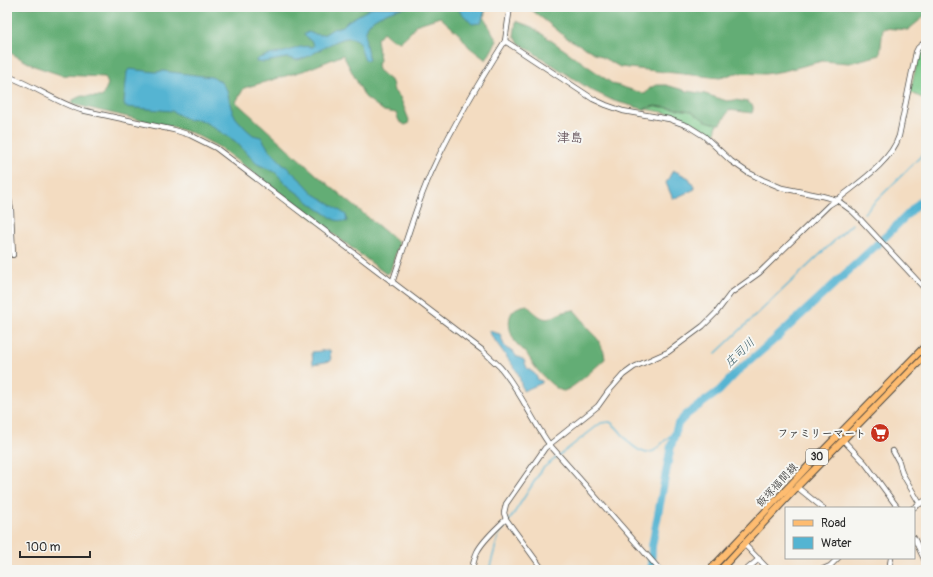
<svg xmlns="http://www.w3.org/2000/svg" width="933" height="577" viewBox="0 0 933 577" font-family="Pangolin,'Klee One',sans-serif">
<rect width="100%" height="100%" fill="#f6f6f2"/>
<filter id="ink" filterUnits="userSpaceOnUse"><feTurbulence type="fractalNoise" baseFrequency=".025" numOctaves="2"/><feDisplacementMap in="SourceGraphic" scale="8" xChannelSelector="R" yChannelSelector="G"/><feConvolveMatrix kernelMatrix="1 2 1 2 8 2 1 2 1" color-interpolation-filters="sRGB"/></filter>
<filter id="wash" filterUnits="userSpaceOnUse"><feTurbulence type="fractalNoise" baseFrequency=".012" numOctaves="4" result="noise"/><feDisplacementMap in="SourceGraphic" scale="16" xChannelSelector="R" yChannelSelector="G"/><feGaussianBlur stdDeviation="0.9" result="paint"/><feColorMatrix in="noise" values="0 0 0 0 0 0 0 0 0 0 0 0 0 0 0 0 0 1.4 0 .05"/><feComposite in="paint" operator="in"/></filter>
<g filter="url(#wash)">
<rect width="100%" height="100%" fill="#f3dcc1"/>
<g fill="#7ac989" stroke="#527a5a">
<polygon points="921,49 926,51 926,100 910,92 919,54"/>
<path d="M655 106 691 111 706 121 717 124 714 136C690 119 672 112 643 109Z"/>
</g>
<g fill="#63ad75" stroke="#476c50">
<polygon points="7,7 486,7 484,17 497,41 486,60 469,47 460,35 440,17 415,25 413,30 400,42 391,39 383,32 377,39 380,60 377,65 378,70 392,82 394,91 400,97 409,120 408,124 405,125 399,121 396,113 384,111 365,97 343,55 306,70 244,88 236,102 318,176 399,243 390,272 386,274 219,147 192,133 175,128 72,104 73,100 81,96 102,97 108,84 105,77 61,75 34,66 7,51"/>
<polygon points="528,7 926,7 926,15 908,30 883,28 880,55 849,63 822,61 784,71 765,74 736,73 720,78 620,67 567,38"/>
<polygon points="516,21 532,27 613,84 645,94 650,88 656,85 666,85 687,91 705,94 727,101 735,100 748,102 753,106 753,110 752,113 729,110 721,124 717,124 706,121 691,111 680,109 655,106 643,109 614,101 591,90 519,43 514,36"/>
<path d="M527 305C551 331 549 312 574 310L581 318 589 330 597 338 604 352 605 359C598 365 571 391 563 391 556 390 539 373 535 367 532 363 530 358 527 354 524 350 519 347 516 343 510 335 506 319 513 311 516 307 522 306 527 305Z"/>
</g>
<g fill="#54b4d2" stroke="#40707e">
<path d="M373 7H407C403 8 398 9 394 10 363 21 362 28 369 60H366C360 55 363 43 355 39 341 32 311 59 297 60 294 60 290 58 287 58 277 59 267 63 256 62V60C266 54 277 54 288 51 299 48 300 45 313 47L314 45C312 40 307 39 304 35L305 33 308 32 319 35 325 34 333 29 343 26 348 21Z"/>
<polygon points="456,7 486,7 481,23 472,24"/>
<polygon points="129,69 155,72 163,71 211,77 219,80 227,90 231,108 236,118 246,129 253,135 261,137 268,148 281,162 305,184 314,194 329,203 346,215 347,222 335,220 317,208 287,185 275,172 257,164 235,141 203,121 197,119 188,120 172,111 125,107 124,102 127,72"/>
<polygon points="673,170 689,178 695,189 673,199 666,183"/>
<polygon points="489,331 500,334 504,345 507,349 513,351 516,356 524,360 527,368 535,374 538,380 542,381 542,383 523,391 518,373 489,332"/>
<polygon points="330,350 331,361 313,364 312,352"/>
</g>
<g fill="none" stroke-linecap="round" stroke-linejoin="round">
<g stroke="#54b4d2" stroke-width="1.5">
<polyline points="864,213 926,151"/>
<polyline points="716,353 852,224"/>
<path d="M509 521 543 468 601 423 610 422C624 431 626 447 646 453L654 451 676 430"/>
<polyline points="489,570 499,534 507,524"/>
</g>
<polyline stroke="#54b4d2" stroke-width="8" points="651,570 652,546 671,446 678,424 686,415 719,391 740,369 774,340 886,236 926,196"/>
</g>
</g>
<g filter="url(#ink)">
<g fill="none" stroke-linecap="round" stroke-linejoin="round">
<g stroke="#494642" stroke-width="6">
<g id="minor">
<polyline points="505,41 510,7"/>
<path d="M7 76C33 85 55 102 81 110L174 130 190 135 216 148 482 350C488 356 494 361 500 367 519 389 532 420 549 444L660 570"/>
<polyline points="7,188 11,210 13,255"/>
<path d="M392 283C406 243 417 201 436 162 455 122 481 79 505 41L593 99 606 105 623 111 669 119 688 126 704 136 731 161 747 172 763 180 782 188 822 196 837 200 852 211 860 219 926 290"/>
<polyline points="843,440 865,463 898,508"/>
<polyline points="893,451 899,462 902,473 920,504"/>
<polyline points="797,487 823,508"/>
<polyline points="913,508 926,500"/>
<polyline points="914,538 926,563"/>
<polyline points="744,544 769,570"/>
<path d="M471 570C474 564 474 558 477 552 483 540 496 529 506 519"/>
<path d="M543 570 506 519 504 513 506 504 545 448 598 406 608 392 623 375 634 367 668 352 703 326 716 313 731 293 759 273 829 205 837 200C858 183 891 162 899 136L916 52 918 48 926 41"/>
<polyline points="746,570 759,559"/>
<polyline points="821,570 830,566 838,558"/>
<polyline points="889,570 891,558"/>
</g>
</g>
<g stroke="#494642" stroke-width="8">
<g id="major">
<polyline points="710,570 813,461 926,345"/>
<polyline points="720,570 797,487 926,355"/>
</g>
</g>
<use href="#minor" stroke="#fff" stroke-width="4.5"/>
<use href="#major" stroke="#febc70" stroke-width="6"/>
</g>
</g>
<defs>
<g id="supermarket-disc" transform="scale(1)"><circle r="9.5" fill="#c8321e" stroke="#f6f6f2"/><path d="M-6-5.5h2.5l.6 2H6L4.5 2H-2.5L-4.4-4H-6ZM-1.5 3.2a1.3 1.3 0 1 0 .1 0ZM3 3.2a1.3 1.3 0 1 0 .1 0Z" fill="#fff"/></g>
</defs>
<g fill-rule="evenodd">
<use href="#supermarket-disc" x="880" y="433"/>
</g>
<g text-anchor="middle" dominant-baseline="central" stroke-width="4" stroke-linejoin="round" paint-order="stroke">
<rect fill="#f6f6f2" stroke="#686867" stroke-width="1" x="806" y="449" width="22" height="16" rx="3"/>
<g font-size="10" font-weight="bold" fill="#2b2b2b">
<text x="817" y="457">30</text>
</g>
<g font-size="11" font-weight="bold" fill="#2b2b2b" stroke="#f6f6f2" text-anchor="end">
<text x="866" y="433">ファミリーマート</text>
</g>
<g font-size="11" fill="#2b2b2b" stroke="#f6f6f2">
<text transform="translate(777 485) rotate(-47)">飯塚福間線</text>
</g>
<g font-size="12" font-style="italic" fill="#395b65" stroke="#f6f6f2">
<text transform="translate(740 353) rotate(-44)">庄司川</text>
</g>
<g font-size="13" font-weight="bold" fill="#695860" stroke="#f6f6f2">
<text x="570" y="138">津島</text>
</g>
</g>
<rect width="933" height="577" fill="none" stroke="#f6f6f2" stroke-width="24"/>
<rect x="785" y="507" width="130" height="52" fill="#f6f6f2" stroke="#a5a5a2"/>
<rect x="793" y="520" width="20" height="6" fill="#febc70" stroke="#a5a5a2"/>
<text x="821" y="527" font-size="12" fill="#2b2b2b">Road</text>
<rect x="793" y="537" width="20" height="12" fill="#54b4d2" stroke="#a5a5a2"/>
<text x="821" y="547" font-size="12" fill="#2b2b2b">Water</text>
<path d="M20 551v6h70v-6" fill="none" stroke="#2b2b2b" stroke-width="2"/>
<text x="26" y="551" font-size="12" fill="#2b2b2b" stroke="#f6f6f2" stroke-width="3" paint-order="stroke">100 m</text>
</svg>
